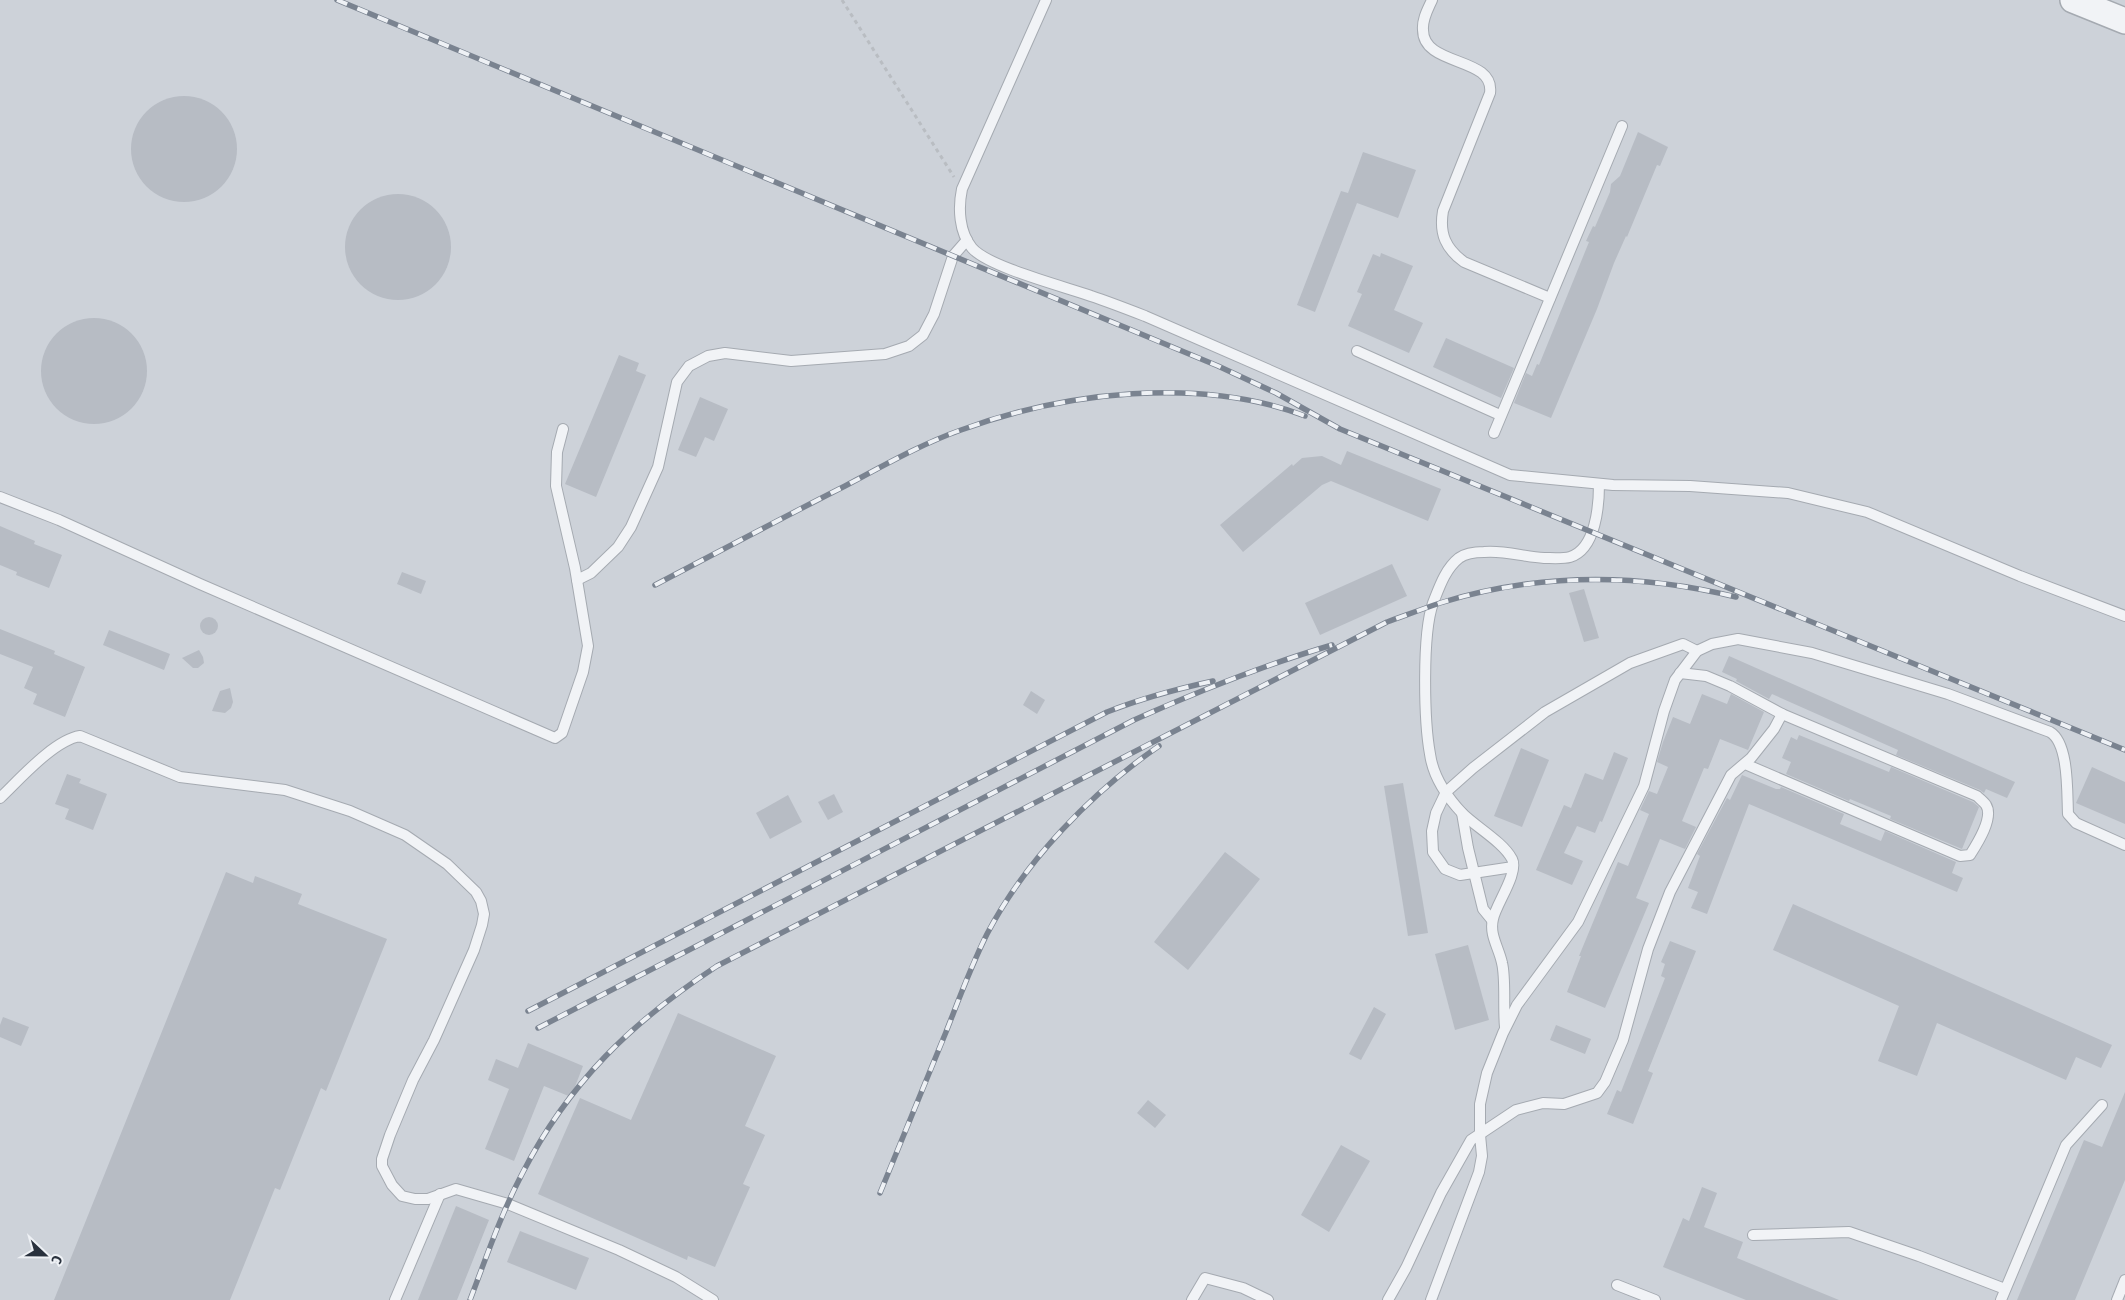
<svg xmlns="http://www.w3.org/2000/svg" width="2125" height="1300" viewBox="0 0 2125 1300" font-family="'Fira Sans Condensed',sans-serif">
<rect width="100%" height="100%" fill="#dfe3e7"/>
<rect fill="#cdd2d9" x="0" y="0" width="2125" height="1300"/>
<g fill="#b7bcc4">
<circle cx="184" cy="149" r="53"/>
<polygon points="1638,132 1668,147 1660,166 1657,165 1627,237 1626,236 1614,263 1597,309 1551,418 1514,403 1526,373 1532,376 1537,364 1539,365 1589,242 1586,241 1593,226 1595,227 1610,192 1611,184 1620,176"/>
<polygon points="1363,152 1416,170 1398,218 1357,203 1315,312 1297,305 1341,191 1348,193"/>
<circle cx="398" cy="247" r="53"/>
<polygon points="1381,253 1413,266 1394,310 1423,323 1409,353 1348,326 1362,294 1357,292 1373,254 1380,257"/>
<circle cx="94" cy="371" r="53"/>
<polygon points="1446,338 1514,368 1501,398 1433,367"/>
<polygon points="619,355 639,363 636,371 646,375 596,497 565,484"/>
<polygon points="700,397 728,409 714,441 705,437 696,457 678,450"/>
<polygon points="1347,451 1441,489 1428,521 1331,481 1322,485 1243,552 1220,525 1292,464 1293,466 1302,458 1322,456 1341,465"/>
<polygon points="0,526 35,541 34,544 62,555 49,588 16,575 17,572 0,565"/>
<polygon points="1392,564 1407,596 1320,635 1305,603"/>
<polygon points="402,572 426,581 421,594 397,584"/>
<polygon points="1584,589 1599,638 1584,642 1569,593"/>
<circle cx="209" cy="626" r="9"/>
<polygon points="0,629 55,651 54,654 85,667 65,717 33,704 37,694 24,688 33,667 0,654"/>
<polygon points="109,630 170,654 164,670 103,645"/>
<polygon points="199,650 203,657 204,663 198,668 193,668 182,658"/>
<polygon points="1729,656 2015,782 2007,798 1986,789 1984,793 1980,790 1896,755 1898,750 1772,694 1769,699 1736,681 1737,679 1722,672"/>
<polygon points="230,688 233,702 231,708 225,713 212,711 220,691"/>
<polygon points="1031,691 1045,700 1037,714 1023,705"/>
<polygon points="1702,694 1727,704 1731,694 1764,712 1748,750 1720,739 1708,769 1704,768 1682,821 1696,827 1685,849 1660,839 1636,898 1649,903 1605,1008 1567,992 1581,956 1579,956 1618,862 1628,866 1649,814 1640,810 1649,791 1657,794 1668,767 1657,762 1663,742 1673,717 1690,724"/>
<polygon points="1799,735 1889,772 1891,767 1973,802 1979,807 1962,849 1890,819 1891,816 1850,799 1849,801 1786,774 1791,762 1782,758 1791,737 1797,740"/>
<polygon points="1521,748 1549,760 1522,827 1494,816"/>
<polygon points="1614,752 1628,758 1602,822 1600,821 1595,833 1577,826 1564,853 1583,861 1572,885 1536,870 1564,805 1571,808 1585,773 1603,780"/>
<polygon points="2092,767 2125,782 2125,824 2076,803"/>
<polygon points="67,774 81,779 79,783 107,794 93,830 65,819 69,809 55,804"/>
<polygon points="1742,775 1776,789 1780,789 1781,787 1844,814 1840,824 1881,841 1885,831 1956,862 1952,873 1963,878 1957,892 1749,804 1707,914 1691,908 1698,892 1688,888 1700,856 1697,854 1727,798 1730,800"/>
<polygon points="1403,783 1428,933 1408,936 1384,786"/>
<polygon points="834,794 843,812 828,820 818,802"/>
<polygon points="788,795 802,822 770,839 756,813"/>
<polygon points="1225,852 1260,879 1188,970 1154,942"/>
<polygon points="226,872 253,883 255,876 302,894 298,904 387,939 326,1091 321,1088 280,1190 275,1188 230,1300 54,1300"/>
<polygon points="1793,904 2112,1045 2101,1068 2076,1057 2066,1080 1937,1023 1917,1076 1878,1061 1899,1006 1773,950"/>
<polygon points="1670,941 1696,951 1648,1071 1653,1073 1633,1124 1607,1114 1617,1090 1621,1092 1665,978 1661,976 1665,964 1661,962"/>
<polygon points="1468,945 1489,1020 1455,1030 1435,954"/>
<polygon points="1374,1007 1386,1014 1361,1060 1349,1054"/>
<polygon points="678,1013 776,1056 745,1126 765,1135 743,1184 750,1187 715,1267 688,1256 687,1260 538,1194 580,1098 631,1120"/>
<polygon points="3,1017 29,1027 21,1046 0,1037 0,1025"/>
<polygon points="1556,1025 1591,1039 1585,1054 1550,1040"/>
<polygon points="528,1043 583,1066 571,1097 544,1086 514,1161 485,1149 509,1089 488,1080 496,1059 518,1068"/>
<polygon points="2125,1092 2125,1180 2075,1300 2017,1300 2084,1140 2102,1147"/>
<polygon points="1148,1100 1166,1115 1155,1128 1137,1113"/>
<polygon points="1341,1145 1370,1161 1329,1232 1301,1215"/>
<polygon points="1702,1187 1717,1193 1704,1227 1743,1242 1737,1258 1839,1300 1746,1300 1663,1267 1683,1218 1689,1221"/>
<polygon points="456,1206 489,1220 457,1300 418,1300"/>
<polygon points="520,1231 589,1258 576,1290 507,1262"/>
</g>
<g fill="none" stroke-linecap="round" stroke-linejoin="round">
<g stroke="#a5aab1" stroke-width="12">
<g id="service">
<path d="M1046 0 962 189C958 208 959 232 972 248 988 267 1066 287 1091 296 1109 302 1127 309 1145 316L1510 475 1613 485 1690 486 1788 493 1867 512 2020 576 2125 616"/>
<path d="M1432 0C1428 9 1422 19 1423 30 1423 67 1495 56 1490 93L1443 211C1439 234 1446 249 1464 262L1550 298"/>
<polyline points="1357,351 1500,415"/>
<polyline points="1494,433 1622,126"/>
<polyline points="0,497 59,520 200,584 555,738 562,733 583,672 588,646 575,568 556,486 557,452 563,429"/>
<polyline points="577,580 591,573 618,547 631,527 658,467 677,382 689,366 708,356 725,353 791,361 885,354 909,346 923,335 934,314 953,256 967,240"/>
<path d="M1680 673 1706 676 1730 686 1782 714 1977 796C1980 799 1984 802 1986 805 1994 818 1977 844 1970 855L1960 856 1745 764"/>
<path d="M0 798C19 780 54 740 80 736L180 777 285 790 350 811 405 835 447 864 476 892 481 901 484 914 482 925 474 950 434 1040 413 1080 390 1135 382 1159V1166L392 1185 402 1196 415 1199H428L456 1189 508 1204 619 1250 676 1277 713 1300"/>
<polyline points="1462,813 1468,848 1483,909 1492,920"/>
<polyline points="1513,867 1460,875 1445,869 1433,852 1432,831 1436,813 1446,792 1473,768 1545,712 1630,663 1683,644 1697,651"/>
<path d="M1505 1027C1503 1008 1506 979 1502 963 1499 948 1489 935 1493 919 1496 904 1519 873 1512 859 1503 842 1476 827 1462 813 1447 797 1433 776 1430 754 1424 721 1422 634 1433 603 1439 588 1445 569 1459 558 1466 553 1475 552 1484 552 1504 550 1524 557 1544 558 1551 558 1563 559 1570 557 1596 549 1599 505 1599 484"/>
<polyline points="1753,1235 1849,1232 1919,1256 2005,1289"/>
<polyline points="1617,1285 1655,1300"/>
<polyline points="395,1300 440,1194"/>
<polyline points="1192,1300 1205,1278 1243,1288 1268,1300"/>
<polyline points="1388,1300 1406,1268 1441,1193 1471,1140 1516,1110 1543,1103 1564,1104 1597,1093 1605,1082 1623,1040 1648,949 1670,892 1731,775 1751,758 1774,729 1782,714"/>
<path d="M1431 1300 1479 1172 1482 1156 1480 1135V1104L1487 1073 1503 1033 1517 1005 1578 922 1644 786 1664 711 1675 680 1697 651 1712 644 1738 639 1812 653 1948 694 2050 732C2069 743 2067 793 2068 814L2076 823 2125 845"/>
<polyline points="2001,1300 2066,1145 2102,1105"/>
<polyline points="2117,1300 2125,1280"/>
</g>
</g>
<g stroke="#a5aab1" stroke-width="28">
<polyline id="tertiary" points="2073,0 2125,21"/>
</g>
<polyline stroke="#b9bdc2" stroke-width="3" stroke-dasharray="4 4" stroke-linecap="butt" points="842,0 954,177"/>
<use href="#service" stroke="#f1f3f6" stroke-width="10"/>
<use href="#tertiary" stroke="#f1f3f6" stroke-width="25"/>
<g stroke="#7a8390" stroke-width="5.5">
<g id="rail">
<polyline points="337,0 1218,366 1276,393 1340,429 2125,750"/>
<path d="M655 585C718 552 782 518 845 486 883 466 921 444 961 430 1064 392 1201 376 1305 416"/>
<path d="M528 1011 1107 712C1142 698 1177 689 1213 681"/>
<path d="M538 1028 1134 720C1199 691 1264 665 1332 645"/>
<path d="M880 1193C902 1139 924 1086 946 1032 959 999 971 966 987 934 1025 861 1092 792 1159 746"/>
<path d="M470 1300C486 1258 501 1214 522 1174 569 1082 632 1022 717 966L1387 622C1404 616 1422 609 1440 603 1537 573 1638 573 1736 597"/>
</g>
</g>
<use href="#rail" stroke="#eef1f5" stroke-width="4" stroke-dasharray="11" stroke-linecap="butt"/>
</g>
<g transform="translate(45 1255) rotate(112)" stroke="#eef1f5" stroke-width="4" paint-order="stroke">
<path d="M0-4L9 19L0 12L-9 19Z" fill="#29313d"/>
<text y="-8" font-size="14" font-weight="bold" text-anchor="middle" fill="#29313d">С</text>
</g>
</svg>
